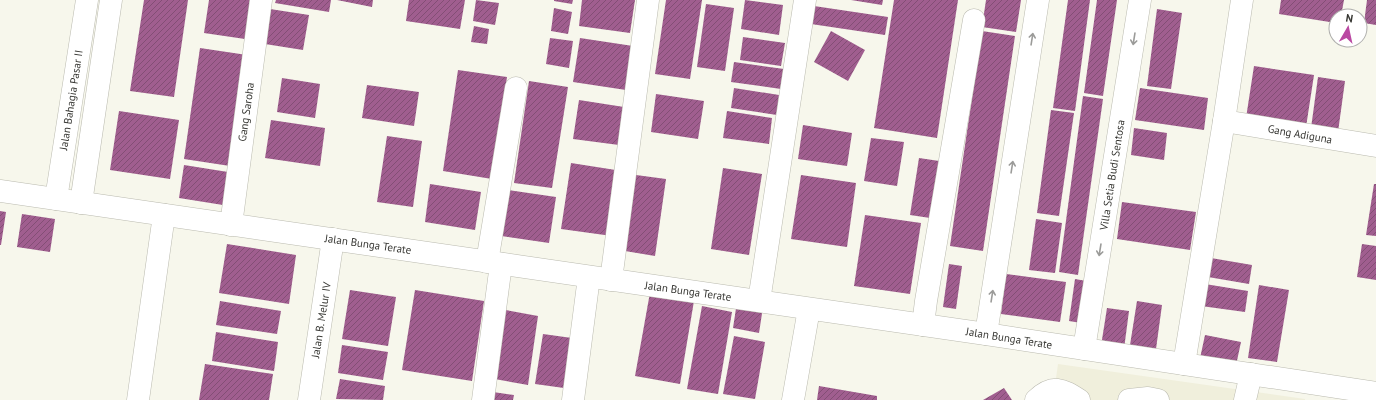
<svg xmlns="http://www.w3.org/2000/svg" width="1376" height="400" viewBox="0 0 1376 400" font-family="'PT Sans',sans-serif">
<defs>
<pattern id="building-hatch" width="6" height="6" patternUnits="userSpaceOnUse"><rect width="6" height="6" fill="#a05e8f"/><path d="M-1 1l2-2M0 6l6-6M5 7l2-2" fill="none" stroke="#834e75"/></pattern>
</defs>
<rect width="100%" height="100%" fill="#f7f7ec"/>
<polygon fill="#f0efdc" points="1058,364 1305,399 1305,400 1053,400"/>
<g fill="url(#building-hatch)">
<polygon points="144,0 188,0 174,97 130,91"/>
<polygon points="209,0 251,0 245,39 204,33"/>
<polygon points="276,0 331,0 329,12 275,3"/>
<polygon points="337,0 373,0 372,7"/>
<polygon points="409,0 465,0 460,29 406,21"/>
<polygon points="476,0 499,3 495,25 473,21"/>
<polygon points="554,0 573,0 572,4 554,1"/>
<polygon points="582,0 635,0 630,33 579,26"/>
<polygon points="666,0 702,0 690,79 655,74"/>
<polygon points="745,0 783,5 779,35 741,29"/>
<polygon points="851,0 883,0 882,5"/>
<polygon points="894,0 958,0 937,138 874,128"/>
<polygon points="986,0 1021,0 1016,32 982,27"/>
<polygon points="1068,0 1090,0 1075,111 1053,108"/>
<polygon points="1097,0 1117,0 1103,96 1084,93"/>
<polygon points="1281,0 1344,0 1341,16 1336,16 1336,23 1279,14"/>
<polygon points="1367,0 1376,0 1376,25 1364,23"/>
<polygon points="706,4 734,8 725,71 697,67"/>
<polygon points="814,6 888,17 885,35 811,24"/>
<polygon points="554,8 572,12 568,34 551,31"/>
<polygon points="270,9 309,15 303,50 265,44"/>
<polygon points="1157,9 1182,13 1171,89 1147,86"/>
<polygon points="474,26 489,29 487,44 471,42"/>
<polygon points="831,31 865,50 848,81 814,62"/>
<polygon points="982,31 1015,36 983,251 950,246"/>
<polygon points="743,37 785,43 781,66 740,60"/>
<polygon points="550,38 573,41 569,68 546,64"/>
<polygon points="580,38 633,46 626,90 573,82"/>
<polygon points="200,48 247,55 230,166 184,159"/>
<polygon points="734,62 784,69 781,89 731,82"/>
<polygon points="1254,66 1314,75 1306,127 1246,118"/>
<polygon points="458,70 507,77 492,179 443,171"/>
<polygon points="1318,77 1345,81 1338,132 1311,128"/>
<polygon points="282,78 320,84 315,118 277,112"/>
<polygon points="529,81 568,87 552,188 514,183"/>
<polygon points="367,85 419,92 414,126 362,118"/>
<polygon points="734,88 779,95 777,115 731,108"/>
<polygon points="1140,88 1208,98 1204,130 1135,120"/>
<polygon points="656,94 704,101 698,139 651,132"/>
<polygon points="1083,96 1103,99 1078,275 1059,272"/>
<polygon points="579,100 624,107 619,145 573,139"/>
<polygon points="1051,110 1074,113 1059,216 1037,213"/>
<polygon points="119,111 179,120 170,179 110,170"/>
<polygon points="727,111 772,118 769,144 723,138"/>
<polygon points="271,120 325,128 320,166 265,158"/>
<polygon points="803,125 852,133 847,166 798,159"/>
<polygon points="1134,128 1167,133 1164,160 1131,155"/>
<polygon points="387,136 422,141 413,207 377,202"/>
<polygon points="871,138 904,142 897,186 864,181"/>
<polygon points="919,158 946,162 937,219 910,215"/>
<polygon points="571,163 622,171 612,236 561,229"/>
<polygon points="184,165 228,172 223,205 179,198"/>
<polygon points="723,168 762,174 749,255 711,249"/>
<polygon points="636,175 666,179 655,256 625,251"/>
<polygon points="801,175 856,183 847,247 791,239"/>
<polygon points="430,184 481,192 475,230 425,222"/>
<polygon points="1374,184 1376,184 1376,236 1366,235"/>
<polygon points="501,189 556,197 549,243 494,235"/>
<polygon points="1122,202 1196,212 1190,250 1117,239"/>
<polygon points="0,211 6,212 1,245 0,245"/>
<polygon points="22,214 55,219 50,252 17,247"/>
<polygon points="865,215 921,223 910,294 854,286"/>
<polygon points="1036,219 1062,223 1055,273 1029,270"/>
<polygon points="227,244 296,255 289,304 219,293"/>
<polygon points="1362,244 1376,246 1376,280 1357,277"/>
<polygon points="1211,258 1252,265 1249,284 1208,277"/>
<polygon points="949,264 962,266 956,309 943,307"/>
<polygon points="1006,274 1066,282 1060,322 1001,314"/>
<polygon points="1075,279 1092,282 1087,324 1069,321"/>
<polygon points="1205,284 1248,291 1245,312 1201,306"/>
<polygon points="1259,285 1289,290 1277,362 1248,358"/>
<polygon points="651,287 695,295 680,384 635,376"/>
<polygon points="350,290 396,297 388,346 342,339"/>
<polygon points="415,290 484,301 472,381 402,370"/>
<polygon points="220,301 281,311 277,334 216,325"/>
<polygon points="1137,301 1162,305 1156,349 1130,345"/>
<polygon points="737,302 763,307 759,333 733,328"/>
<polygon points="702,306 732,312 718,394 687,389"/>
<polygon points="1107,308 1129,311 1124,349 1101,346"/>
<polygon points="500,309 538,316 528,385 489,378"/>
<polygon points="216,332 278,342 274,371 212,361"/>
<polygon points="543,334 572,338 564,388 535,384"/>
<polygon points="1205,335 1241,342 1235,370 1199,363"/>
<polygon points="734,336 765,342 755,399 723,394"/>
<polygon points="342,345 388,352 383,380 338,373"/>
<polygon points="205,364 273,374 269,400 199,400"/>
<polygon points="340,379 385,386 383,400 336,399"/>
<polygon points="819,386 877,396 877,400 817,400"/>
<polygon points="1004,388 1012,400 983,400"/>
<polygon points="493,392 514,395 513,400 492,400"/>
</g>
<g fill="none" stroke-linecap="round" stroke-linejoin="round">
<g stroke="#babaaf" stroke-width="23">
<g id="minor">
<polyline points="1224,121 1376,146"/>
<polyline points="0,191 986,334 1376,393"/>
<polyline points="56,199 87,0"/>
<polyline points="81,203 111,0"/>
<polyline points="231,225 261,0"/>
<polyline points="487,262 516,88"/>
<polyline points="611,280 648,0"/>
<polyline points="759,301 805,0"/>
<polyline points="923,325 926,301 974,20"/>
<polyline points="986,334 1038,0"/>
<polyline points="1084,349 1140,0"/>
<polyline points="1184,364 1224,121 1242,0"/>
<polyline points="138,400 164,215"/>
<polyline points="309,400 333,239"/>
<polyline points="483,400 501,264"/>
<polyline points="573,400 589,277"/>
<polyline points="793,400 809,309"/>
<path d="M1036 400C1053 384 1062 389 1079 400"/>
<polyline points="1129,400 1148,398 1158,400"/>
<polyline points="1245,400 1251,374"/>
</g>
</g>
<use href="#minor" stroke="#fff" stroke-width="22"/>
</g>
<defs><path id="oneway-shaft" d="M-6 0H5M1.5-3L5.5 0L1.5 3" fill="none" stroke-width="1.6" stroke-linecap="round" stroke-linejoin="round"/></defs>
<g stroke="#9b9b99">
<use href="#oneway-shaft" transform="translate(1032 39) rotate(-81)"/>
<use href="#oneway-shaft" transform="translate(1134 39) rotate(99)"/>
<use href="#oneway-shaft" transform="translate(1012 167) rotate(-81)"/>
<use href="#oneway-shaft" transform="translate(1100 250) rotate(99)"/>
<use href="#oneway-shaft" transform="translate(992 296) rotate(-81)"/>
</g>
<g text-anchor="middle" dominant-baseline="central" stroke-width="4" stroke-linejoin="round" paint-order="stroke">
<g font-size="11" fill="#373733" stroke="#fff">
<text transform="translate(71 100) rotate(-81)">Jalan Bahagia Pasar II</text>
<text transform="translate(246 112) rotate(-82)">Gang Saroha</text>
<text transform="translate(1300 134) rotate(10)">Gang Adiguna</text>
<text transform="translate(1112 175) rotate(-81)">Villa Setia Budi Sentosa</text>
<text transform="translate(368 244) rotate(8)">Jalan Bunga Terate</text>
<text transform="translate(688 291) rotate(8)">Jalan Bunga Terate</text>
<text transform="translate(321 320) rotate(-81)">Jalan B. Melur IV</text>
<text transform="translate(1009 338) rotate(9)">Jalan Bunga Terate</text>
</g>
</g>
<g transform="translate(1348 28) rotate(9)"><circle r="19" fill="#ffffff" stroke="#afafad"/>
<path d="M0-3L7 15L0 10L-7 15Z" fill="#ba48a2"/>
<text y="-6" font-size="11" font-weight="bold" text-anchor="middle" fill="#373733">N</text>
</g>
</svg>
